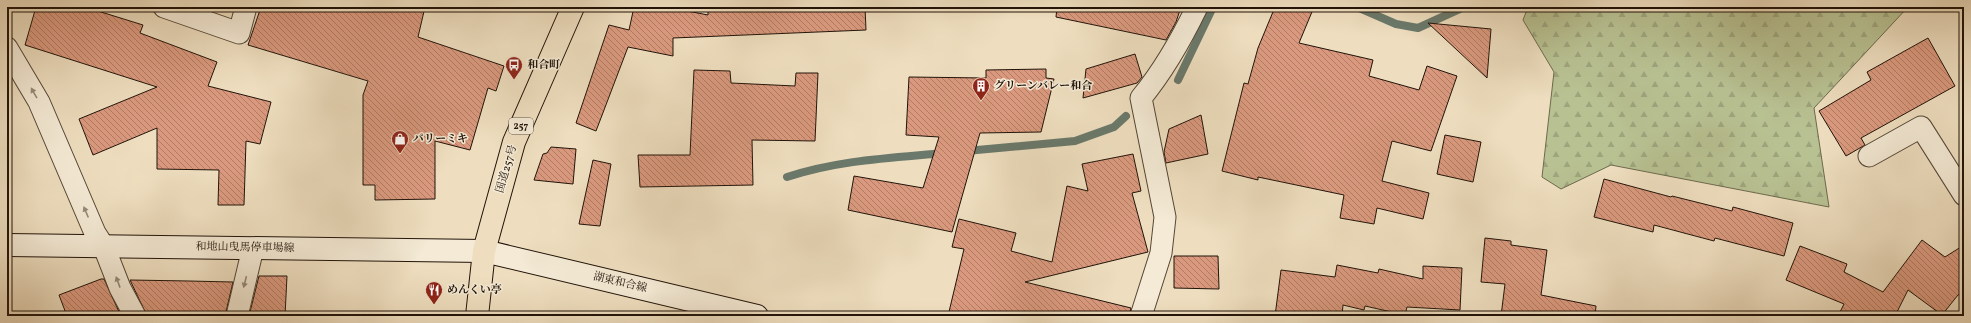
<svg xmlns="http://www.w3.org/2000/svg" width="1971" height="323" viewBox="0 0 1971 323" font-family="Vollkorn,'Noto Serif JP',serif">
<defs>
<pattern id="forest-firs" width="22" height="20" patternUnits="userSpaceOnUse"><rect width="22" height="20" fill="#b8c192"/><path d="M5 1l3.5 6h-7zM16 11l3.5 6h-7z" fill="#9ea57d"/></pattern>
<pattern id="building-back-hatch" width="6" height="6" patternUnits="userSpaceOnUse"><rect width="6" height="6" fill="#da997e"/><path d="M-1 5l2 2M0 0l6 6M5-1l2 2" fill="none" stroke="#b07c65"/></pattern>
</defs>
<rect width="100%" height="100%" fill="#eedebf"/>
<filter id="stains"><feTurbulence type="fractalNoise" baseFrequency=".005" numOctaves="4"/><feColorMatrix values="0 0 0 0 .2 0 0 0 0 .09 0 0 0 0 .02 0 0 0 .5 -.17"/></filter>
<radialGradient id="worn" r=".72"><stop offset=".6" stop-color="#630" stop-opacity="0"/><stop offset="1" stop-color="#630" stop-opacity=".3"/></radialGradient>
<polygon fill="url(#forest-firs)" stroke="#6c6a4e" points="1528,7 1908,7 1814,108 1829,207 1611,165 1561,189 1542,177 1554,72 1523,20"/>
<g fill="none" stroke-linecap="round" stroke-linejoin="round">
<g stroke="#6a796b" stroke-width="8">
<polyline points="1357,7 1396,24 1418,28 1464,7"/>
<polyline points="1178,80 1213,7"/>
<polyline points="966,151 1075,141 1114,127 1126,116"/>
<path d="M787 177C839 160 890 158 944 153"/>
</g>
</g>
<g fill="url(#building-back-hatch)" stroke="#211309">
<polygon points="36,7 85,7 143,25 140,33 217,62 208,86 271,102 260,144 246,141 244,205 218,205 219,170 157,169 157,128 93,155 79,119 157,87 25,45"/>
<polygon points="261,7 425,7 418,37 504,66 496,91 488,88 470,150 435,141 435,199 375,200 375,185 363,185 363,95 368,81 248,45"/>
<polygon points="634,7 667,7 708,15 708,7 865,7 866,30 673,38 673,56 628,47 596,131 576,123 609,25 629,30"/>
<polygon points="1057,7 1181,7 1176,22 1166,40 1056,17"/>
<polygon points="1275,7 1314,7 1299,43 1373,60 1369,76 1419,90 1427,66 1457,76 1431,151 1392,141 1382,181 1429,193 1423,219 1377,208 1374,224 1340,218 1344,195 1258,177 1258,180 1222,171 1244,83 1248,84 1258,48"/>
<polygon points="1428,23 1491,29 1487,78"/>
<polygon points="1928,38 1955,86 1861,138 1865,145 1846,156 1819,111 1871,80 1867,72"/>
<polygon points="1135,54 1142,77 1137,83 1083,98 1086,69"/>
<polygon points="1046,69 1046,78 1054,79 1041,132 980,133 952,232 848,210 854,176 923,188 939,137 906,135 909,77 986,78 986,70"/>
<polygon points="694,70 730,71 731,83 795,86 796,73 818,73 815,141 752,140 753,185 640,187 638,155 690,155"/>
<polygon points="1201,115 1208,154 1166,163 1164,152 1169,129"/>
<polygon points="1445,135 1481,142 1473,182 1437,174"/>
<polygon points="551,147 576,149 573,184 534,180 543,154 547,153"/>
<polygon points="1133,154 1141,191 1132,193 1148,252 1025,282 1131,308 1129,316 948,316 964,249 952,247 959,219 1016,233 1011,251 1052,262 1067,186 1088,191 1082,164"/>
<polygon points="593,160 611,164 600,226 579,224"/>
<polygon points="1604,179 1671,197 1672,196 1732,211 1733,207 1793,223 1784,256 1715,238 1714,241 1654,225 1653,232 1594,217"/>
<polygon points="1485,238 1511,241 1511,245 1547,250 1541,295 1596,306 1595,316 1501,316 1505,284 1481,282"/>
<polygon points="1922,240 1945,257 1964,245 1964,291 1958,295 1942,315 1908,290 1895,316 1838,316 1844,304 1786,280 1800,246 1847,264 1844,272 1883,292"/>
<polygon points="1174,256 1218,256 1219,289 1174,288"/>
<polygon points="1337,265 1378,273 1379,269 1423,279 1423,266 1462,268 1460,310 1407,307 1405,315 1365,306 1364,310 1343,305 1342,316 1275,316 1281,270 1335,277"/>
<polygon points="259,276 287,276 285,316 249,316"/>
<polygon points="101,279 104,279 121,316 67,316 59,295"/>
<polygon points="130,280 189,281 233,282 225,316 147,316"/>
</g>
<g fill="none" stroke-linecap="round" stroke-linejoin="round">
<g stroke="#544636" stroke-width="23">
<g id="street">
<polyline points="164,7 239,33 246,7"/>
<polyline points="7,48 39,102 95,233 104,247 120,288 135,316"/>
<polyline points="1869,156 1921,127 1964,195"/>
<polyline points="237,316 253,248"/>
<path d="M1141 316 1161 253 1165 217 1141 98C1164 70 1181 40 1197 7"/>
</g>
</g>
<g stroke="#211309" stroke-width="24">
<polyline id="secondary" points="7,245 484,251 757,316"/>
</g>
<g stroke="#211309" stroke-width="24">
<polyline id="highway" points="477,316 484,251 514,142 573,7"/>
</g>
<use href="#street" stroke="#f4ead5" stroke-width="21"/>
<use href="#secondary" stroke="#f4ead5" stroke-width="22"/>
<use href="#highway" stroke="#eedebf" stroke-width="22"/>
</g>
<defs><path id="oneway-solid" d="M-6-.8H1V-3.2L6.5 0L1 3.2V.8H-6Z"/></defs>
<g fill="#958979">
<use href="#oneway-solid" transform="translate(34 93) rotate(-120)"/>
<use href="#oneway-solid" transform="translate(86 212) rotate(-113)"/>
<use href="#oneway-solid" transform="translate(118 282) rotate(-110)"/>
<use href="#oneway-solid" transform="translate(245 282) rotate(104)"/>
</g>
<defs>
<g id="bus-pin" transform="scale(0.9)"><path d="M0 17L-7.5 6A9.5 9.5 0 1 1 7.5 6Z" fill="#8f2418" stroke="#f4ead5"/><path d="M-5-6H5V4H4V6H2V4H-2V6H-4V4H-5ZM-3.5-4V0h7V-4ZM-3.5 1.2v1.5H-2V1.2ZM2 1.2v1.5H3.5V1.2Z" fill="#fff"/></g>
<g id="building-pin" transform="scale(0.9)"><path d="M0 17L-7.5 6A9.5 9.5 0 1 1 7.5 6Z" fill="#8f2418" stroke="#f4ead5"/><path d="M-4-6H4V6H1V3H-1V6H-4ZM-2.5-4.3h1.7v1.8h-1.7ZM.8-4.3h1.7v1.8H.8ZM-2.5-1h1.7V.8h-1.7ZM.8-1h1.7V.8H.8Z" fill="#fff"/></g>
<g id="shop-pin" transform="scale(0.9)"><path d="M0 17L-7.5 6A9.5 9.5 0 1 1 7.5 6Z" fill="#8f2418" stroke="#f4ead5"/><path d="M-5-2.5h2.3a2.7 3.5 0 0 1 5.4 0H5L5.5 6h-11ZM-1.5-2.5h3a1.5 2.3 0 0 0-3 0Z" fill="#fff"/></g>
<g id="restaurant-pin" transform="scale(0.9)"><path d="M0 17L-7.5 6A9.5 9.5 0 1 1 7.5 6Z" fill="#8f2418" stroke="#f4ead5"/><path d="M-5-6h1v4h1v-4h1v4h1v-4h1v5L-1.5 .5V6h-2V.5L-5-1ZM5-6V6H3V1.5H1.5Q1.5-4 5-6Z" fill="#fff"/></g>
</defs>
<g fill-rule="evenodd">
<use href="#bus-pin" x="514" y="65"/>
<use href="#building-pin" x="981" y="86"/>
<use href="#shop-pin" x="400" y="139"/>
<use href="#restaurant-pin" x="434" y="290"/>
</g>
<g text-anchor="middle" dominant-baseline="central" stroke-width="3" stroke-linejoin="round" paint-order="stroke">
<rect fill="#f4ead5" stroke="#605446" stroke-width="1" x="509" y="118" width="24" height="16" rx="3"/>
<g font-size="10" font-weight="bold" fill="#211309">
<text x="521" y="126">257</text>
</g>
<g font-size="11" font-weight="bold" fill="#211309" stroke="#f4ead5" text-anchor="start">
<text x="527" y="65">和合町</text>
<text x="994" y="86">グリーンバレー和合</text>
<text x="413" y="139">パリーミキ</text>
<text x="447" y="290">めんくい亭</text>
</g>
<g font-size="11" fill="#211309" stroke="#f4ead5">
<text transform="translate(507 169) rotate(-74)">国道257号</text>
<text transform="translate(245 248) rotate(1)">和地山曳馬停車場線</text>
<text transform="translate(620 283) rotate(13)">湖東和合線</text>
</g>
</g>
<rect width="1971" height="323" fill="none" stroke="#eedebf" stroke-width="24"/>
<rect x="8" y="8" width="1955" height="307" fill="none" stroke="#211309" stroke-width="2"/>
<rect x="12" y="12" width="1947" height="299" fill="none" stroke="#211309"/>
<rect width="100%" height="100%" filter="url(#stains)"/>
<rect width="100%" height="100%" fill="url(#worn)"/>
</svg>
